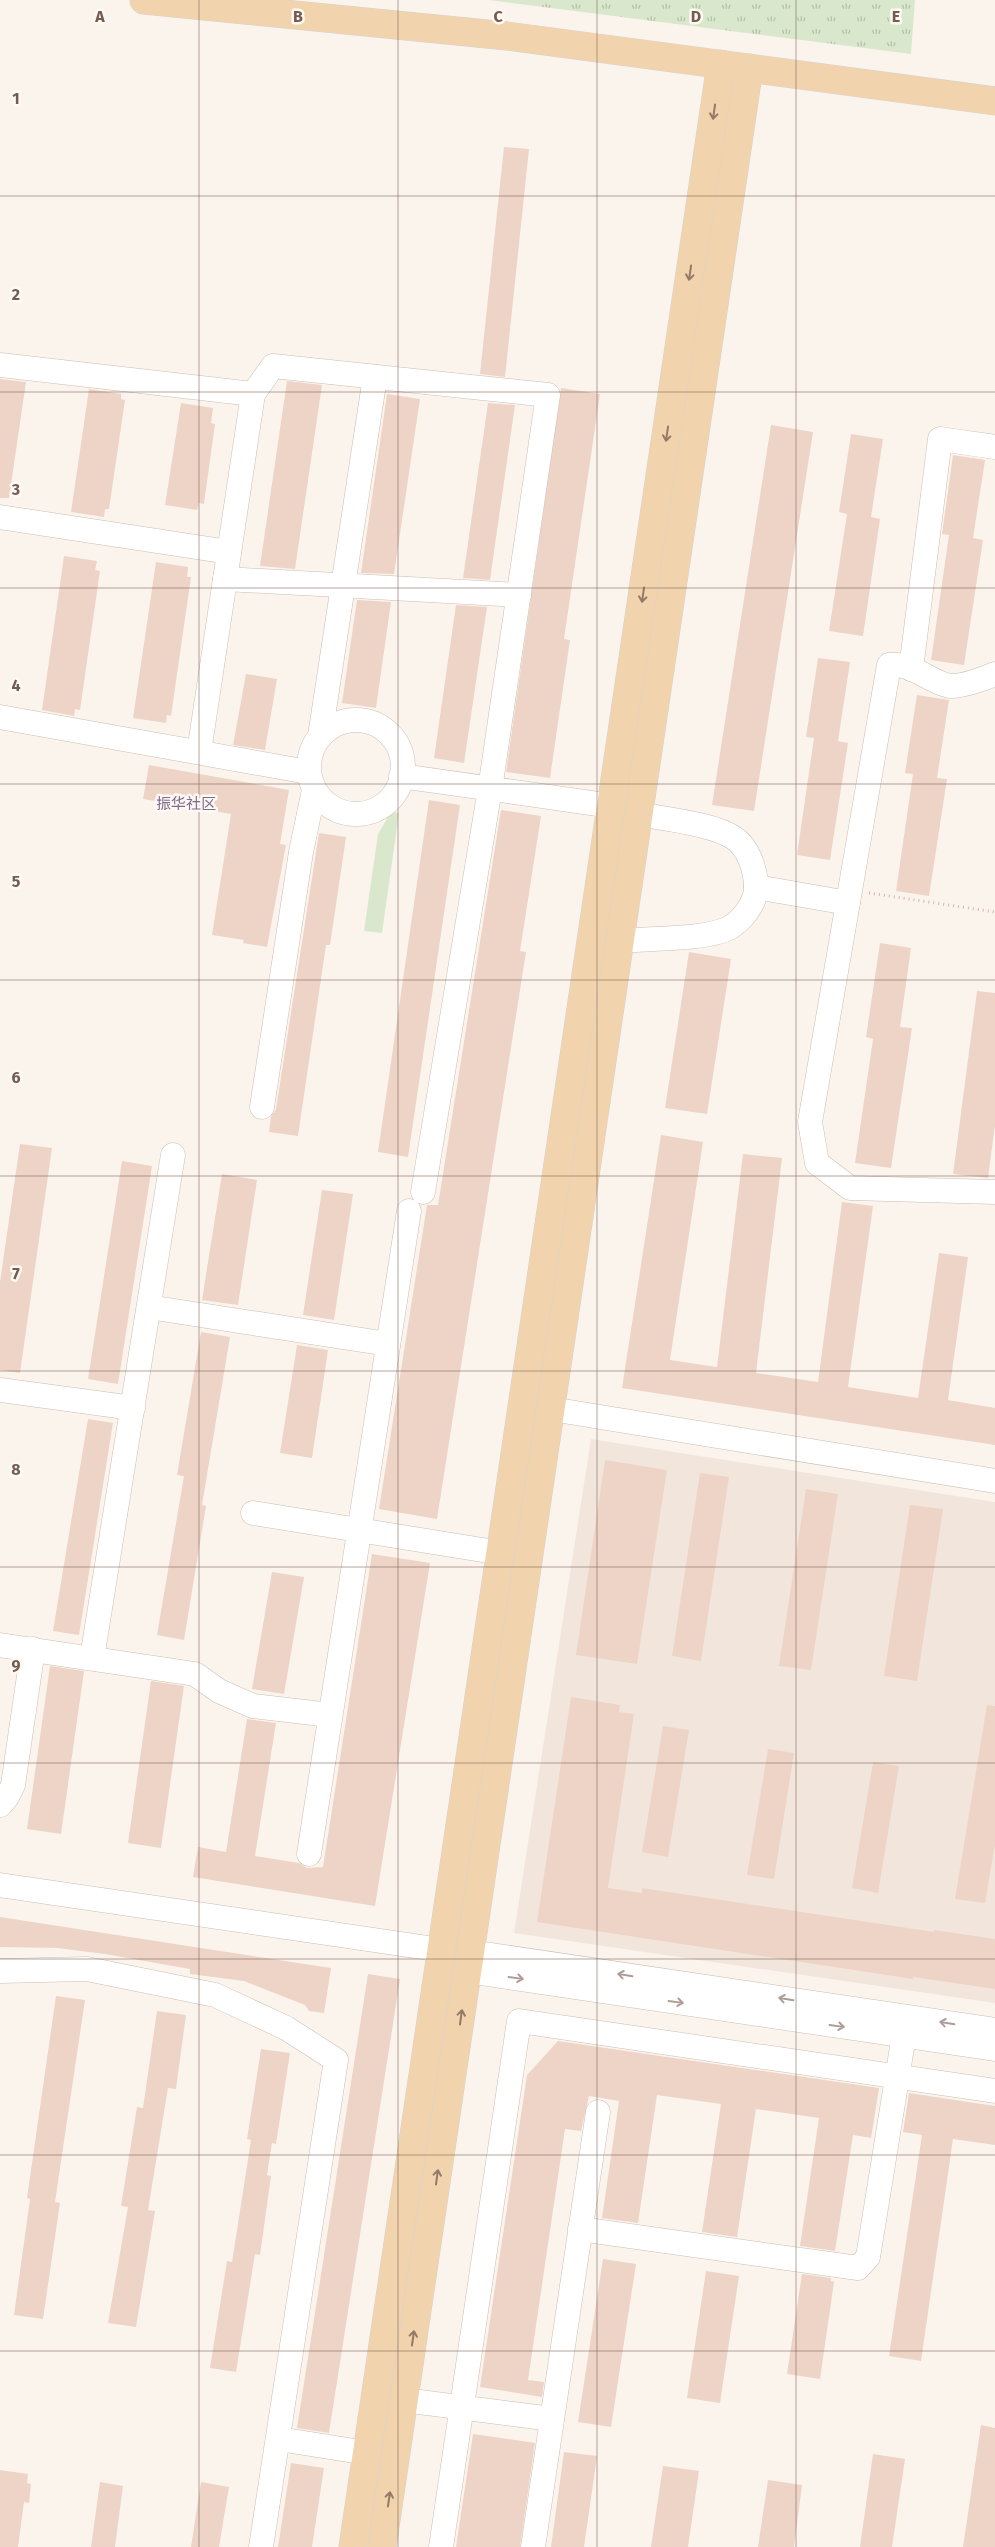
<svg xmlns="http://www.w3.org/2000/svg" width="995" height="2547" viewBox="0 0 995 2547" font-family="'Fira Sans','Noto Sans SC',sans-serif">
<defs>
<pattern id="park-tufts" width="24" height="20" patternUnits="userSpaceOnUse" patternTransform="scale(1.25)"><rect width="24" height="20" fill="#d9e8cc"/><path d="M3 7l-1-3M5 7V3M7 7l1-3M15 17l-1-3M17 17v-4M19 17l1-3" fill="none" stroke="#b5bfa8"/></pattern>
</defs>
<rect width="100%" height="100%" fill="#fbf4ed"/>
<polygon fill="#f2e6dc" points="591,1439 995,1502 995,2003 514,1933"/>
<polygon fill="#d9e8cc" points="391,812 399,813 382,933 364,931 378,834"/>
<polygon fill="url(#park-tufts)" points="489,0 915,0 911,54"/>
<g fill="#edd4c7">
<polygon points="504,147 529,149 505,377 480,374"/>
<polygon points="0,379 26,382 9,498 0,498"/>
<polygon points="287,381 322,385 295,569 260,566"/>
<polygon points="561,388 600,394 564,639 570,640 550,778 506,772"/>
<polygon points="89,389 121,394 121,399 125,400 109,509 105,509 104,517 71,512"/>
<polygon points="387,394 420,399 394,574 361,573"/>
<polygon points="181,403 213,408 211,423 215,424 204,504 199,503 197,510 165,505"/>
<polygon points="488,403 515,405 490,580 463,578"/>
<polygon points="771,425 813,432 754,811 712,805"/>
<polygon points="851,434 883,439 871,517 880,519 863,636 829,631 847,514 839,512"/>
<polygon points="953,455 985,460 973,538 983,540 964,665 931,660 949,535 942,534"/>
<polygon points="64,556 97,561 95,570 100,571 80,710 75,709 74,716 42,710"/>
<polygon points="156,562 188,567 187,577 191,577 171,716 167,715 166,723 133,718"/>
<polygon points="357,600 391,602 376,708 342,703"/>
<polygon points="456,605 487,607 464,763 434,758"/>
<polygon points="818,658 850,662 838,741 848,743 830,860 797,855 814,738 806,737"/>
<polygon points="246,674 277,679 265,750 233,745"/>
<polygon points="917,695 949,700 937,778 947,779 929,896 896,891 913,774 905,773"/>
<polygon points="149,765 289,790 280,844 286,845 267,947 243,943 244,940 212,935 231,814 143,799"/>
<polygon points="429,800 460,805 408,1157 378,1152"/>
<polygon points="501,810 541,816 520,951 526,952 437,1519 379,1509 427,1205 438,1205"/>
<polygon points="319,833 346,837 330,945 326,945 298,1136 269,1132 271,1117 276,1109"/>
<polygon points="880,943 911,948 900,1027 912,1028 891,1168 855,1163 873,1039 866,1037"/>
<polygon points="689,952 731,959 707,1114 665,1108"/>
<polygon points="977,991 995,993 995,1125 988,1178 953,1174"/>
<polygon points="661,1135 703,1142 670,1360 717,1367 743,1154 782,1158 756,1373 818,1382 842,1202 873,1206 848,1387 918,1398 939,1253 968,1257 948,1400 995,1408 995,1445 622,1388"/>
<polygon points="20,1144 52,1148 20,1373 0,1370 0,1282"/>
<polygon points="122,1161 152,1166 118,1384 88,1379"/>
<polygon points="222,1174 257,1180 238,1305 202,1300"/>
<polygon points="322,1190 353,1194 334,1320 303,1315"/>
<polygon points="201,1332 230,1337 202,1505 206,1506 184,1640 157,1635 184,1476 177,1475"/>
<polygon points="297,1345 328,1350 312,1458 280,1453"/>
<polygon points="88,1419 113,1423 79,1635 53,1631"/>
<polygon points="605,1460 667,1470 637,1664 576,1655"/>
<polygon points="700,1473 729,1477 701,1661 672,1656"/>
<polygon points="806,1489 838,1494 811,1670 779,1666"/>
<polygon points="910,1505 943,1509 917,1681 884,1676"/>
<polygon points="372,1554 430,1563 375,1906 193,1877 198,1847 226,1852 247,1719 276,1723 255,1856 299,1863 307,1868 323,1867"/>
<polygon points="272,1572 304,1577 284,1694 252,1689"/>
<polygon points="50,1666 84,1671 61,1834 27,1829"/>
<polygon points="151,1681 184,1686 161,1848 128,1843"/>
<polygon points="571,1697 620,1705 619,1712 634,1714 608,1888 642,1893 642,1888 934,1932 934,1930 995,1939 995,1989 913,1977 913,1979 537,1922"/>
<polygon points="987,1705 995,1706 995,1844 985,1903 955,1899"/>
<polygon points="663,1726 689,1730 668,1857 642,1852"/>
<polygon points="768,1749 794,1753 774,1879 747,1875"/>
<polygon points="873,1762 899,1766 878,1893 852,1888"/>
<polygon points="0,1917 331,1968 324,2013 309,2011 305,2005 244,1981 190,1974 190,1969 105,1954 57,1948 0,1947"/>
<polygon points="368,1974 400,1979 329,2433 297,2428"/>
<polygon points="56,1996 85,2000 55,2202 60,2203 43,2319 14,2315 30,2199 27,2198"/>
<polygon points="157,2011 186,2015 176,2089 168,2088 148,2210 155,2211 136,2327 108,2323 128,2207 121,2206 137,2107 143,2108"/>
<polygon points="558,2041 879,2088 871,2138 853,2135 835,2251 800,2246 819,2118 756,2109 737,2237 702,2232 721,2104 657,2095 638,2223 602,2218 619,2101 589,2096 581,2131 565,2129 528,2380 544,2382 542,2397 480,2387 527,2075"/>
<polygon points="261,2049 290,2053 276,2144 272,2143 267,2175 271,2176 260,2255 255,2254 236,2372 210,2368 227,2261 232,2262 251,2140 247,2139"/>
<polygon points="909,2093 995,2106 995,2145 953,2139 921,2361 889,2356 922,2135 903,2132"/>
<polygon points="603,2259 636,2264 611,2427 578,2422"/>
<polygon points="706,2271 739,2276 720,2403 687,2398"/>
<polygon points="802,2274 831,2278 831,2281 834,2282 820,2379 787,2374"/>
<polygon points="981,2425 995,2428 995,2547 963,2547"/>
<polygon points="473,2434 535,2443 520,2547 456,2547"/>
<polygon points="564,2452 597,2456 584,2547 551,2547"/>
<polygon points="873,2454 905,2459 892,2547 860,2547"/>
<polygon points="291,2463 324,2468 312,2547 278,2547"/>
<polygon points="663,2466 699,2471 688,2547 651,2547"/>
<polygon points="0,2470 28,2474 27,2483 31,2484 29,2503 24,2502 18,2547 0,2547"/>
<polygon points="768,2480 802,2485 794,2547 758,2547"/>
<polygon points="100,2482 123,2486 115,2547 91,2547"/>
<polygon points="201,2482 229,2487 219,2547 191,2547"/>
</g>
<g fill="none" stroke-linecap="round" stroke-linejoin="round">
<g stroke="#ccbdb3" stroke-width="25">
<g id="minor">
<polyline points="0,365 253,394 199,752"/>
<polyline points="253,394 273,366 548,395 490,789 423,1192"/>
<polyline points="0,517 229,552"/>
<polyline points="225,579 519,595"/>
<polyline points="911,669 940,439 995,447"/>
<path d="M995 674C986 678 961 687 950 686 929 682 912 662 889 665L810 1122 817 1163 850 1188 995 1192"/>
<polyline points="0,717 308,772"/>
<circle cx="356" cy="767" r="47"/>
<polyline points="320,736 375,377"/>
<polyline points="401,776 612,806"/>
<polyline points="756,887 848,903"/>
<path d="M620 941C647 938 706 940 729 928 743 920 757 902 756 885 755 869 749 848 734 838 714 824 664 819 639 814"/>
<polyline points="262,1107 301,852 314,790"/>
<polyline points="149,1307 388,1344"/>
<polyline points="0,1390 133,1408"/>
<polyline points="551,1409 995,1481"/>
<polyline points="253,1513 501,1553"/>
<polyline points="0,1645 195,1674 219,1691 253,1706 330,1715"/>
<polyline points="92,1658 173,1155"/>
<polyline points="0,1805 7,1797 13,1785 33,1649"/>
<polyline points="309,1854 409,1211"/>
<polyline points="0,1885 442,1950"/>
<polyline points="471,1952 995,2030"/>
<polyline points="0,1971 87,1969 215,1995 286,2028 336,2060 261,2547"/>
<polyline points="467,1971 995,2049"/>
<polyline points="580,2229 858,2268 868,2257 904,2035"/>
<polyline points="404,2400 552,2419"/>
<polyline points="279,2439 367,2453"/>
<polyline points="441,2547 519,2021 995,2091"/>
<polyline points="533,2547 598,2112"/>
</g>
</g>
<g stroke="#d8d1ce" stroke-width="29">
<g id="major">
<polyline points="144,0 507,36 995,101"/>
<polyline points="353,2547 721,64"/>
<polyline points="382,2547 749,68"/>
</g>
</g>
<polyline stroke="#d3b7aa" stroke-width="3" stroke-dasharray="1 4" stroke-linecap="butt" points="869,893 995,912"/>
<use href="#minor" stroke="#fff" stroke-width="24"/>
<use href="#major" stroke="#f1d4ad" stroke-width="28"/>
</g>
<defs><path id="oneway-shaft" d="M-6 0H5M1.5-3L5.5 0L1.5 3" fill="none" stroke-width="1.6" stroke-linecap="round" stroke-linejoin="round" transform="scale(1.25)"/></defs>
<g stroke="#937a68">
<use href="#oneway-shaft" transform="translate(714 112) rotate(98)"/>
<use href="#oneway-shaft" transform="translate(690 273) rotate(98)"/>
<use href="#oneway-shaft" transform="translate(667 434) rotate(98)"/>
<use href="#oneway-shaft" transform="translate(643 595) rotate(98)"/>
<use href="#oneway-shaft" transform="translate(461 2017) rotate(-82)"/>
<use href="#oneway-shaft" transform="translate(437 2177) rotate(-82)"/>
<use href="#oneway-shaft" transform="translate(413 2338) rotate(-82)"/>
<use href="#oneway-shaft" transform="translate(389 2499) rotate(-82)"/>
</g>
<g stroke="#ac9d97">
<use href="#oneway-shaft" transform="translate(625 1975) rotate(-171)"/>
<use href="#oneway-shaft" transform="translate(516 1978) rotate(8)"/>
<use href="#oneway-shaft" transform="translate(786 1999) rotate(-171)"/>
<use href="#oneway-shaft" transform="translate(676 2002) rotate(8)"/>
<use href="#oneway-shaft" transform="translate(947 2023) rotate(-171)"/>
<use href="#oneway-shaft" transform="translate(837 2026) rotate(8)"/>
</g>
<path fill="none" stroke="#745c51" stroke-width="1" stroke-opacity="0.55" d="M199 0V2547M398 0V2547M597 0V2547M796 0V2547M0 196H995M0 392H995M0 588H995M0 784H995M0 980H995M0 1176H995M0 1371H995M0 1567H995M0 1763H995M0 1959H995M0 2155H995M0 2351H995"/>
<g text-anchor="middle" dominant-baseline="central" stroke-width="5" stroke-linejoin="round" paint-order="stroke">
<g font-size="15" fill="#806a8f" stroke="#fdf9f3">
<text x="186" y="804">振华社区</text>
</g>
</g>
<g font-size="16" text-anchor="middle" font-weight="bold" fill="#745c51" stroke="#fdf9f3" stroke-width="5" stroke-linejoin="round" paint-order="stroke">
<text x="100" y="22">A</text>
<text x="298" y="22">B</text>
<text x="498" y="22">C</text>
<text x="696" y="22">D</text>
<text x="896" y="22">E</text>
<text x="16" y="104">1</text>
<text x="16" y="300">2</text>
<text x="16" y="495">3</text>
<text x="16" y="691">4</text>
<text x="16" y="887">5</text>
<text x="16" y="1083">6</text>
<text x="16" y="1279">7</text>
<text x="16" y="1475">8</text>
<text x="16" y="1671">9</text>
</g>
</svg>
